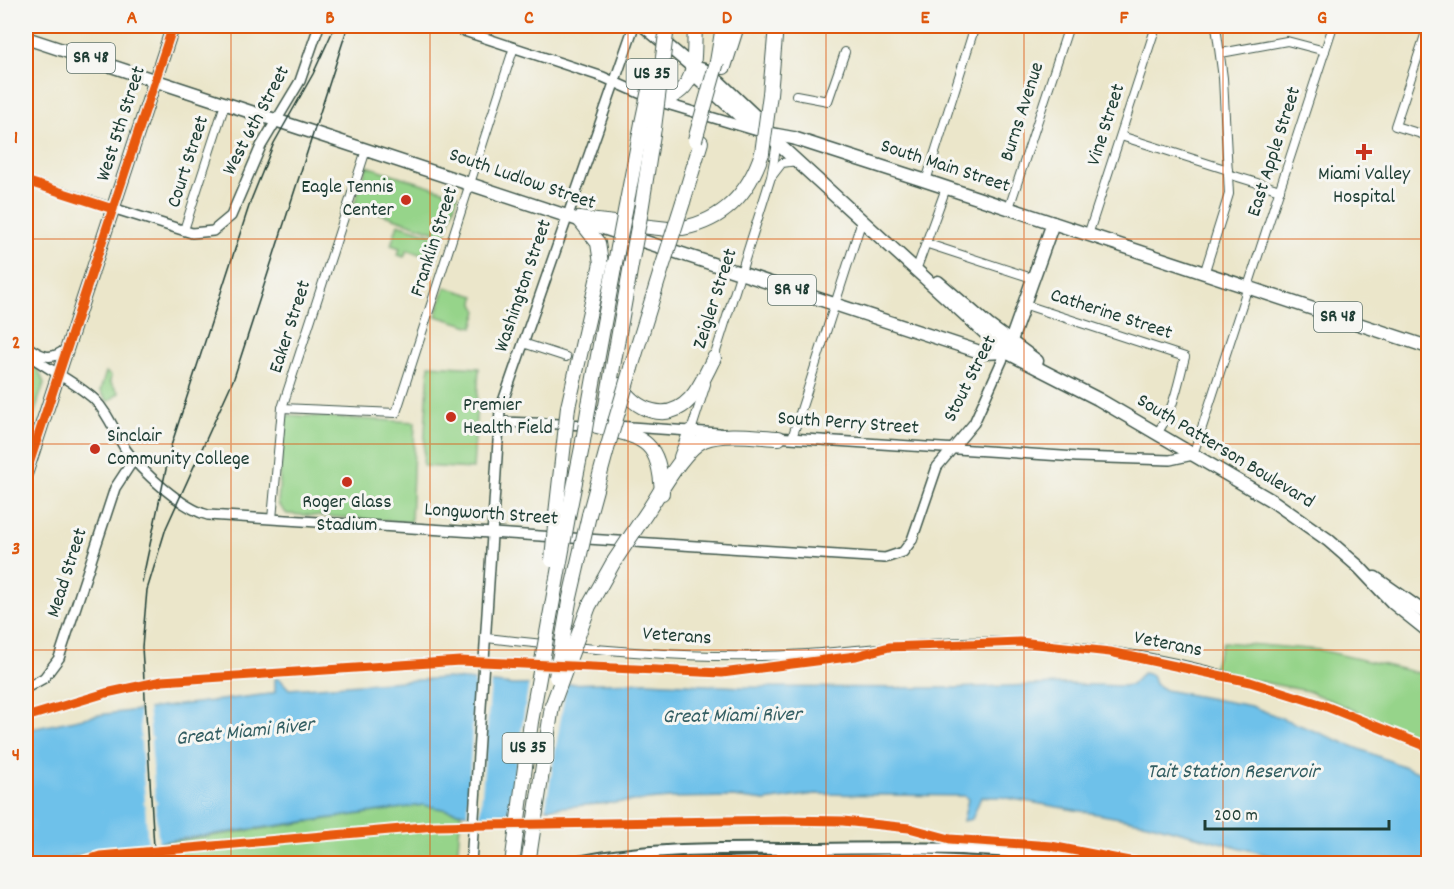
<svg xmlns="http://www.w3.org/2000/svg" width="1454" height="889" viewBox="0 0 1454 889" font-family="Dekko,sans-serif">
<rect width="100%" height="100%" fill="#f6f6f2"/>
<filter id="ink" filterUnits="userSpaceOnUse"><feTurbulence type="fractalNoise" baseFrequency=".0167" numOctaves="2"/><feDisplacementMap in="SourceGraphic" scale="12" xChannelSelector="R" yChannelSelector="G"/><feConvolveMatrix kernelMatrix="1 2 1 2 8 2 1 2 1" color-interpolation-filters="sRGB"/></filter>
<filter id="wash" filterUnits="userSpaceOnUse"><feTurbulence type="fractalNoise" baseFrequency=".008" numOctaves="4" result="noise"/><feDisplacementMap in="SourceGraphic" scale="24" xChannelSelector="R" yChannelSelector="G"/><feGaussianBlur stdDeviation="1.35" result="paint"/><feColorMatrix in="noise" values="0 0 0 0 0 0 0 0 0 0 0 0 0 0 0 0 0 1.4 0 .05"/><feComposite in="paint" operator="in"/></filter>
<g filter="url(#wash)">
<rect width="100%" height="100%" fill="#ebe6ca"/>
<g fill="#96d48a" stroke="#5a885f" stroke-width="1.5">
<polygon points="367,166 458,195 445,235 354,205"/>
<polygon points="398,224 443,238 436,259 407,250 404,257 398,255 400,248 391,245"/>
<polygon points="445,287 475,296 474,304 478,311 473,327 436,316"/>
<polygon points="26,360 38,369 44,383 26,439"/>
<polygon points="429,365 479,368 473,469 423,466"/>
<polygon points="106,372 111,376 110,382 119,393 108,402 100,391"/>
<polygon points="288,415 415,422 411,522 287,514 278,504 284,418"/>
<polygon points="1223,642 1320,650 1428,675 1428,741 1308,691 1211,672"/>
<polygon points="423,805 461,813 457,859 363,864 160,863 158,844"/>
</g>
<polygon fill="#6ec1ea" stroke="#467f8f" stroke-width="1.5" points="1143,673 1152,675 1155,684 1165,690 1251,706 1428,776 1428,863 1298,863 1147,823 1002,797 981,797 972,819 963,821 968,799 964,796 815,794 765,801 733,797 671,798 526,810 484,817 423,805 103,850 43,863 26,864 26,730 98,715 270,694 275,692 275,679 279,678 289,689 446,678 513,685 648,682 742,687 950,688 1063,684 1123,686 1131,685"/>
<g fill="#ebe6ca">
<polygon points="475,678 491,680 480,819 467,817"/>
<polygon points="567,681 545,812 508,816 529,682"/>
<polygon points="148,706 151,737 154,738 151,740 155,801 158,802 155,804 159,847 148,848 145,804 143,803 145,801 141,741 138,739 141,738 139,707"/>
</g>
</g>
<g filter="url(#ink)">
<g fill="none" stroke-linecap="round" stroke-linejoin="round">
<g stroke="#3e564a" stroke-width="10">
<g id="minor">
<polyline points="1428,26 1395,126 1428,136"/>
<polyline points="1221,53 1287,41 1325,51"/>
<polyline points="796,95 828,101 845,52"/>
<polyline points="1121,136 1228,170"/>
<polyline points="1228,174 1280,190"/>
<polyline points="772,176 782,163 797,161"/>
<polyline points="926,181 975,26"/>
<polyline points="1009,208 1069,26"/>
<polyline points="184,230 225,104"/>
<polyline points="1088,235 1156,26"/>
<polyline points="928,244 1035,279"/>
<polyline points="918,265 946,188"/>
<polyline points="1204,274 1229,194 1223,78 1216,26"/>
<path d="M1026 305 1185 357C1178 383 1174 411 1157 433"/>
<polyline points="523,343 566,357"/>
<polyline points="713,361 771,177 777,143"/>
<polyline points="282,408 396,413 514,47"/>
<polyline points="691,431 706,384"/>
<polyline points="792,438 862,220"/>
<polyline points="1193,455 1333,26"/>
<polyline points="272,519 282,408 366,150"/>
<path d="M485 638C575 647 668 658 759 656 846 655 932 638 1019 642 1161 648 1300 691 1428 747"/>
</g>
</g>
<g stroke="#3e564a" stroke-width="12">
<g id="tertiary">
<polyline points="449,26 603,77 657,101 761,132"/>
<polyline points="26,181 192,233 213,231 231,216 261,146 300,81 319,26"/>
<path d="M26 346C40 356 51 362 66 349"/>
<path d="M26 353C47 369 74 381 94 399 109 414 115 433 126 450 141 471 183 509 208 515L885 558 903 552 912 540 937 467 974 423 1006 352"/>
<polyline points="500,422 590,425"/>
<polyline points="616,426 719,433"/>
<polyline points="775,437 1077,457 1170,460 1193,455"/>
<polyline points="26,688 44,678 59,658 115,488 134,459"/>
<polyline points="471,864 500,410 634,26"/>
</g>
</g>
<g stroke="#3e564a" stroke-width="14">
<g id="secondary">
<polyline points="471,862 472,864"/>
<path d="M569 864C647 846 730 849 810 849 907 848 1005 845 1101 864"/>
<polyline points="672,864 918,859 1006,864"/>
</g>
</g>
<g stroke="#3e564a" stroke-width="15">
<g id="primary">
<polyline points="644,26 693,67 704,70 719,82 756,117 777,143 1006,352 1098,399 1274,502 1328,540 1359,567 1393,603 1428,631"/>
<polyline points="26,38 983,353 1006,352"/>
<polyline points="693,67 696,76 740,116 766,133 793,138 920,179 1428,347"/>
<polyline points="938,282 988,325 1037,361"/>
<polyline points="1008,349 1053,223"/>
<polyline points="26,473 173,26"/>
<polyline points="1375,578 1428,615"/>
</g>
</g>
<g stroke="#3e564a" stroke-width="16">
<g id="motorway">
<polyline points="717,62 723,26"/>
<polyline points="724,67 737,26"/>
<polyline points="770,94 776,26"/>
<path d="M657 101C700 92 693 61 695 26"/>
<polyline points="627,201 642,123"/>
<polyline points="683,202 701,142"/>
<polyline points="641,211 654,128"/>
<polyline points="579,219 668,229"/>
<path d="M683 228C724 220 749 193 762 153"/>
<path d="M631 265 606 406 597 426C644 438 659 439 662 493"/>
<polyline points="631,368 660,274"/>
<path d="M620 385C635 410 667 424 690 399 701 387 707 371 714 358"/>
<polyline points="589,405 615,263"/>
<polyline points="568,407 601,263 598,243 579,219"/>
<polyline points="681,457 691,431"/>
<polyline points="556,514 564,443"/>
<polyline points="589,515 607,449"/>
<polyline points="568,517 582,447"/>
<path d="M641 521C656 501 682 449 704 440 725 432 756 437 779 438"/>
<polyline points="528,864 552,706"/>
</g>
</g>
<use href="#minor" stroke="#fff" stroke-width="8"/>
<use href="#tertiary" stroke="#fff" stroke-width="9"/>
<use href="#secondary" stroke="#fff" stroke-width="10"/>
<use href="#primary" stroke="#fff" stroke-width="12"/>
<use href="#motorway" stroke="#fff" stroke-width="14"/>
<g stroke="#1f3d34" stroke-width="1.5">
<polyline points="142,582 171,446 251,200 274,143 313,74 335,26"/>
<polyline points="155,864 142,647 147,590 166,528 234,378 348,26"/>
</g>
<g stroke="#3e564a" stroke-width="16" stroke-linecap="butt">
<g id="motorway-bridge">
<polyline points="642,123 653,71"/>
<polyline points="654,128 667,26"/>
<polyline points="695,140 717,62"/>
<polyline points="762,153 770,94"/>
<polyline points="615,263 627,201"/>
<polyline points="631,265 641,211"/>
<polyline points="660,274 683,202"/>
<polyline points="564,443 568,407"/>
<polyline points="582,447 589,405"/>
<polyline points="607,449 631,368"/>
<polyline points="552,560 556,514"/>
<polyline points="556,677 569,602 589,515"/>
<polyline points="552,706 589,606 613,563 641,521"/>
<polyline points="512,864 531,722 568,517"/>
</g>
</g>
<use href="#motorway-bridge" stroke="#fff" stroke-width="14"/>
<g stroke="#f6f6f2" stroke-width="13">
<g id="cycleway">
<polyline points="26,181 113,209"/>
<polyline points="26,473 173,26"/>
<polyline points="26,717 106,693 162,681 460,661 722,673 856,656 889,647 1020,642 1110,652 1250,682 1320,704 1428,747"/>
<polyline points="75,864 100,856 435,826 784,820 843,821 909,828 950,839 1051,846 1145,864"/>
</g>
</g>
<use href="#cycleway" stroke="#e8590c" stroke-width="9"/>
</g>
</g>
<path fill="none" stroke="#de580e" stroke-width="1.5" stroke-opacity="0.55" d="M231 26V864M430 26V864M628 26V864M826 26V864M1024 26V864M1223 26V864M26 239H1428M26 444H1428M26 650H1428"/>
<g fill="#c8321e" stroke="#f6f6f2" stroke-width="2">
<path d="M1361 143h6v6h6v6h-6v6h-6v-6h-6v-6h6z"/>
<circle cx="406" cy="200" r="6"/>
<circle cx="451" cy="417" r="6"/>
<circle cx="95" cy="449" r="6"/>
<circle cx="347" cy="482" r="6"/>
</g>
<g text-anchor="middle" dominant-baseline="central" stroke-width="6" stroke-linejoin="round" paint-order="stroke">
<g fill="#f6f6f2" stroke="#60746d" stroke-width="1.5">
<rect x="67" y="43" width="48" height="30" rx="4.5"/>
<rect x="626.5" y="59" width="51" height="30" rx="4.5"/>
<rect x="768" y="275" width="48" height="30" rx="4.5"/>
<rect x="1314" y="302" width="48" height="30" rx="4.5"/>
<rect x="502.5" y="733" width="51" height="30" rx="4.5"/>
</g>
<g font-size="18" font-weight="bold" fill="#1f3d34">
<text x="91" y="58">SR 48</text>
<text x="652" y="74">US 35</text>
<text x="792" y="290">SR 48</text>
<text x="1338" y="317">SR 48</text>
<text x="528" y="748">US 35</text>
</g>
<g font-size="20" fill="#1f3d34" stroke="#f6f6f2">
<text transform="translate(1023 112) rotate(-72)">Burns Avenue</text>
<text transform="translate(257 121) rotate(-62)">West 6th Street</text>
<text transform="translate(122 124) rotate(-72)">West 5th Street</text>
<text transform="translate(1107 125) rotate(-72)">Vine Street</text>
<text transform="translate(1275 152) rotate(-72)">East Apple Street</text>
<text transform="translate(189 162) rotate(-72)">Court Street</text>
<text transform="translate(945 167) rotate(18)">South Main Street</text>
<text transform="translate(522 180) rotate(19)">South Ludlow Street</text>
<text transform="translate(435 242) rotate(-72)">Franklin Street</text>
<text transform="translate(524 286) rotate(-71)">Washington Street</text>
<text transform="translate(716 299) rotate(-72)">Zeigler Street</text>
<text transform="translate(1111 315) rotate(18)">Catherine Street</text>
<text transform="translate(291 327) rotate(-72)">Eaker Street</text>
<text transform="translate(971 379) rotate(-63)">Stout Street</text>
<text transform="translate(848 424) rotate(4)">South Perry Street</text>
<text transform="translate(1225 452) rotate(31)">South Patterson Boulevard</text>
<text transform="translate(491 515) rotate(4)">Longworth Street</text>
<text transform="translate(68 573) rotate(-72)">Mead Street</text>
<text transform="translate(677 637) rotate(4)">Veterans</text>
<text transform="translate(1168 645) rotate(11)">Veterans</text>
</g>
<g font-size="20" fill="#1f3d34" stroke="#f6f6f2">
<text x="1364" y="175">Miami Valley<tspan x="1364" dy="23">Hospital</tspan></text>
<text x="394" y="188" text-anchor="end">Eagle Tennis<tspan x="394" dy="23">Center</tspan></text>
<text x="463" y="406" text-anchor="start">Premier<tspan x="463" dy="23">Health Field</tspan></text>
<text x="107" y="437" text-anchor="start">Sinclair<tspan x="107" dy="23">Community College</tspan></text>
<text x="347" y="503">Roger Glass<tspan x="347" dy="23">Stadium</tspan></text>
</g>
<g font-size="21" font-style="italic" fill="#335e62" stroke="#f6f6f2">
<text transform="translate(732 717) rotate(-1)">Great Miami River</text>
<text transform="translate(245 733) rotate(-6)">Great Miami River</text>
<text x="1233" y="773">Tait Station Reservoir</text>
</g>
</g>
<rect width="1454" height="889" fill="none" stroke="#f6f6f2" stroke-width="66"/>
<path d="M1205 820v9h184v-9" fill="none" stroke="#1f3d34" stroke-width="3"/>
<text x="1214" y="820" font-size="18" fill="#1f3d34" stroke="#f6f6f2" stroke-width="4.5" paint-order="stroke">200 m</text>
<rect x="33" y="33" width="1388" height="823" fill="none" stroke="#de580e" stroke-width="2"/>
<g font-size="20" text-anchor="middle" font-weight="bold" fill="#de580e">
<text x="132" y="23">A</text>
<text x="330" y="23">B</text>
<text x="529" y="23">C</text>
<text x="727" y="23">D</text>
<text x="925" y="23">E</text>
<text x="1124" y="23">F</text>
<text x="1322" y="23">G</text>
<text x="16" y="143">1</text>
<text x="16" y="348">2</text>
<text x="16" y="554">3</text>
<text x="16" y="760">4</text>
</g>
</svg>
